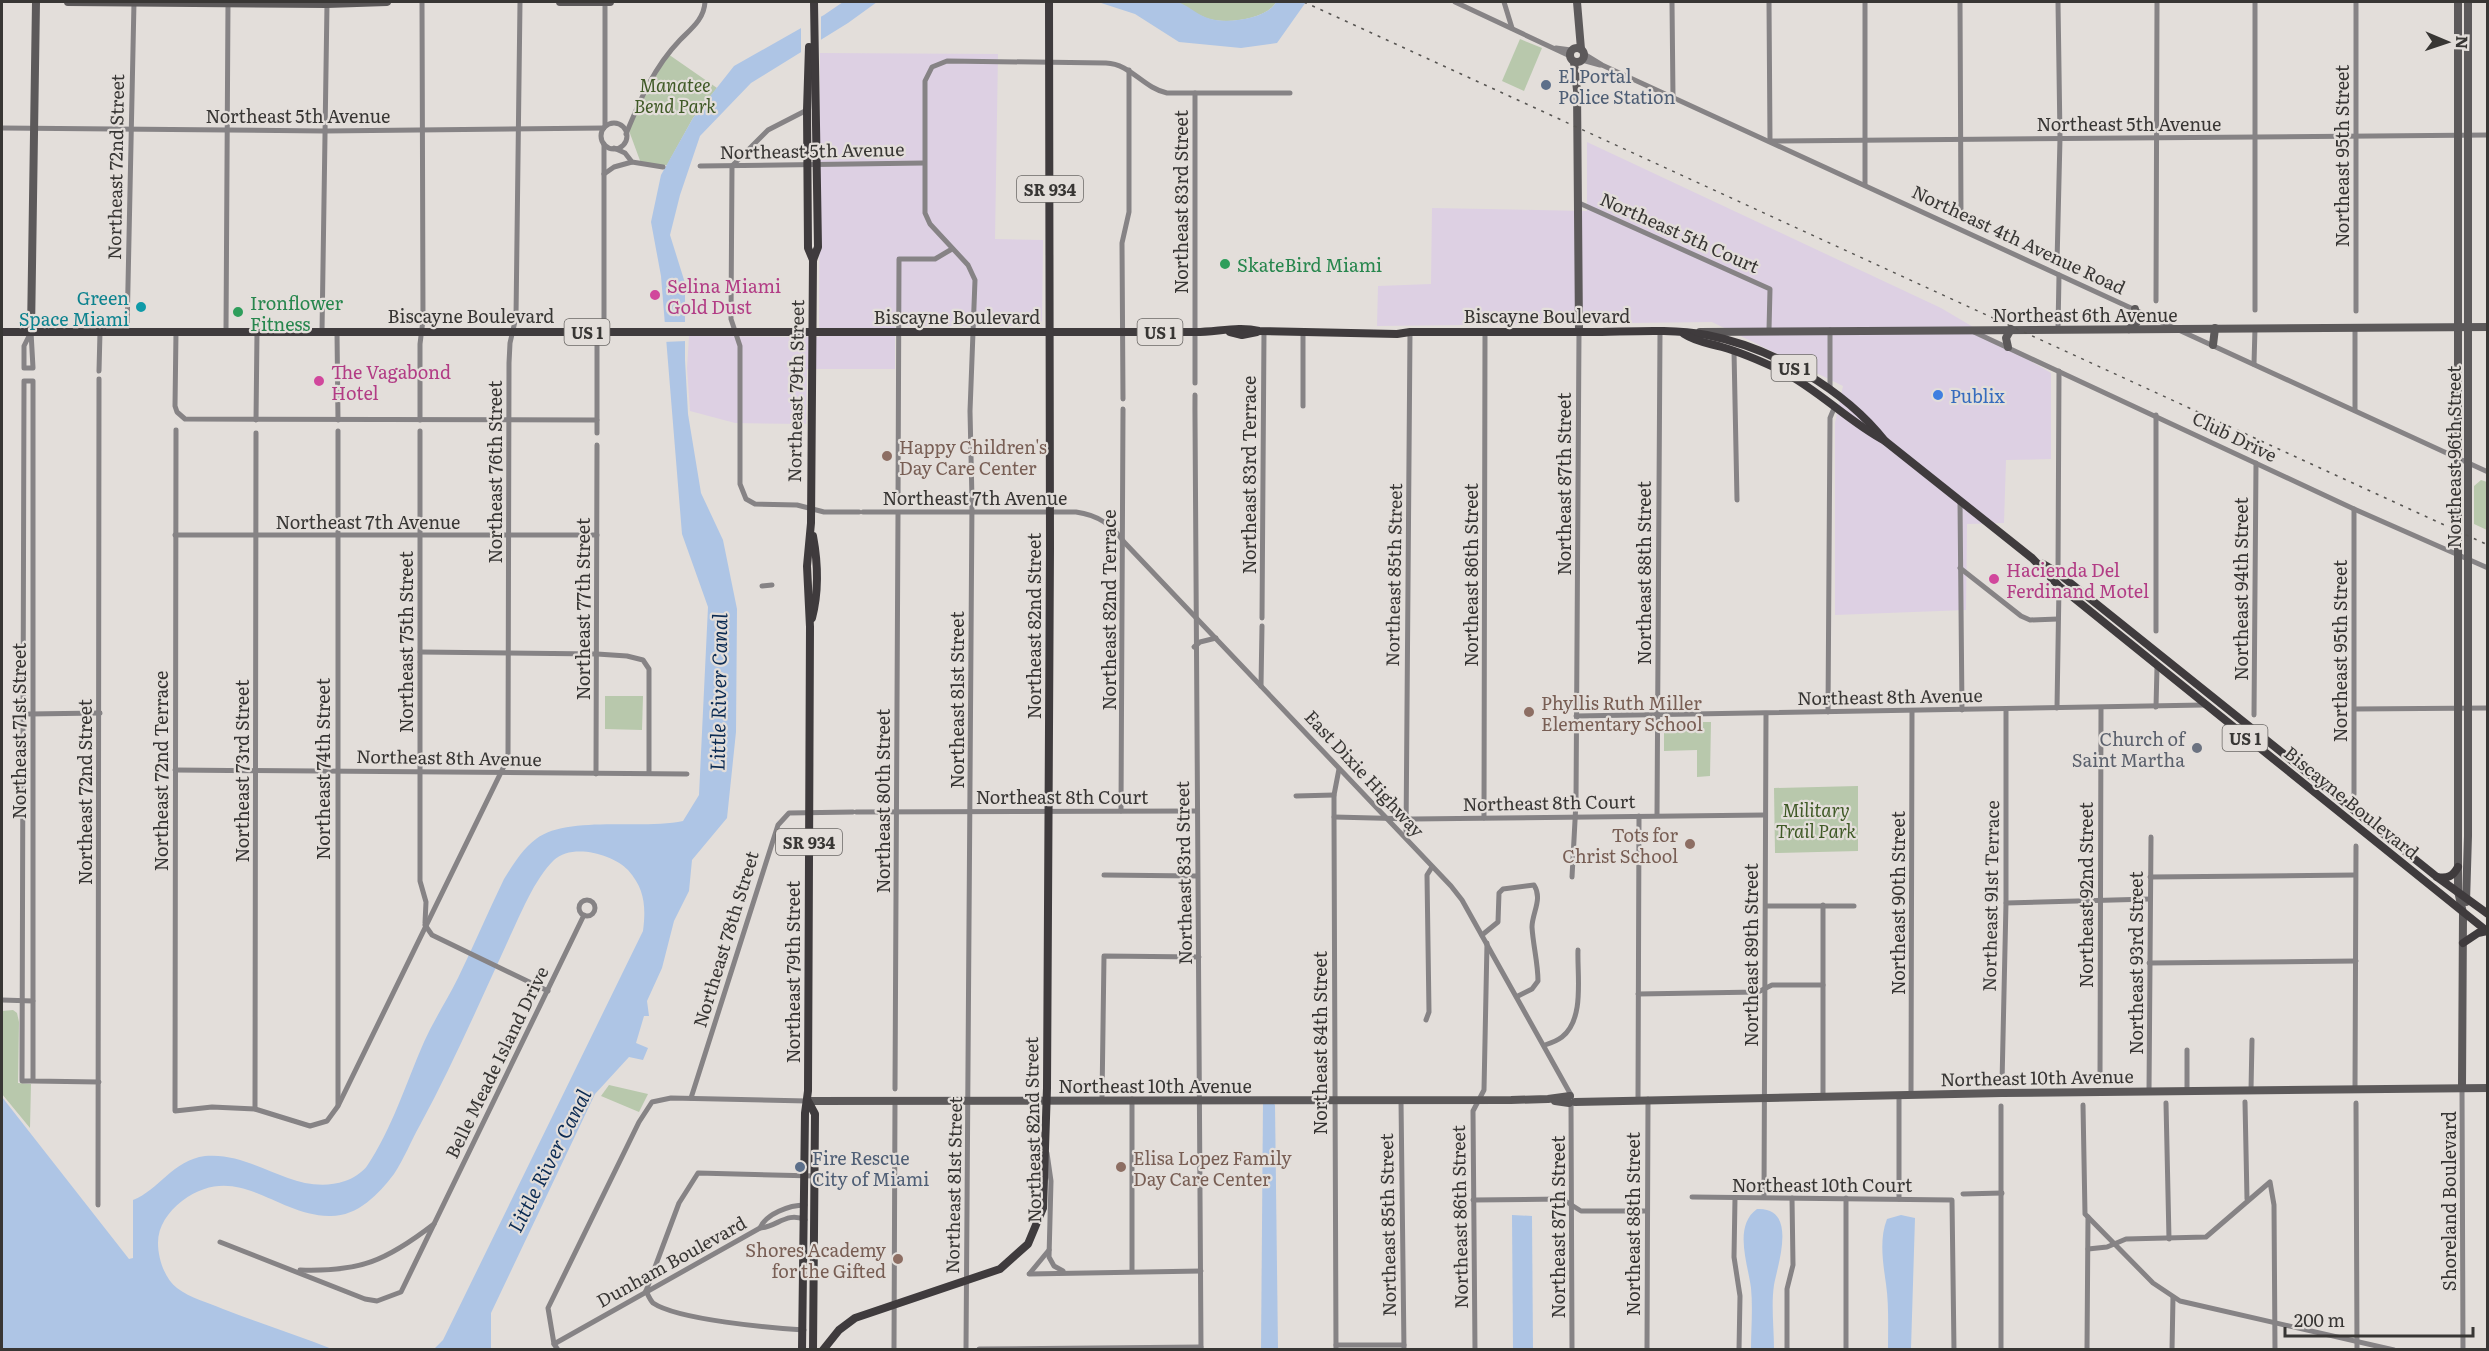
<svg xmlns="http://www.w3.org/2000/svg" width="2489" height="1351" viewBox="0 0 2489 1351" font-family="Literata,serif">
<rect width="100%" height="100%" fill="#e3deda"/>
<g fill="#ddd0e3">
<polygon points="820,53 998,54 995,239 1043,240 1042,326 895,326 895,369 807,369 806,424 735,423 690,411 687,368 689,336 819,337"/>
<polygon points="1587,142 1941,308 2051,373 2051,459 2006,460 2004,523 1967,524 1966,610 1835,615 1835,423 1843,386 1712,322 1377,326 1378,286 1431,284 1432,208 1587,211"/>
</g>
<g fill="#b8c8ac">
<path d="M1176 2H1276C1267 20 1224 25 1206 18 1196 14 1186 7 1176 2Z"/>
<polygon points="1520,39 1542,48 1524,91 1502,81"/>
<polygon points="668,54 717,88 693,118 667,165 642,166 628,128"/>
<polygon points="2481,480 2487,482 2487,530 2474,524 2474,486"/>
<polygon points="605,696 643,696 642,730 605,729"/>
<polygon points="1711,722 1710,776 1697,777 1697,750 1664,751 1664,729 1671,722"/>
<polygon points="1858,786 1858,851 1775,853 1774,788"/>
<polygon points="13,1010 17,1013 19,1022 18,1083 31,1084 30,1128 2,1094 2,1011"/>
<polygon points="609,1085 648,1094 639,1112 601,1096"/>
</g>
<g fill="#aec5e5">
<path d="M843 2H877L848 23 751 83 700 136 680 195 670 235 685 283V360L688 414 701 493 723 540 737 609 736 732 727 818 692 860 689 891 674 921 662 968 647 1001 649 1016H644L636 1043 648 1048 643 1060 629 1057 595 1094 491 1313V1349H434L443 1340 643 931C646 907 645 889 628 870 613 854 572 843 554 860 534 879 519 918 507 943 479 1004 452 1066 420 1125 411 1141 404 1159 394 1174 378 1195 357 1217 329 1216 274 1215 238 1160 182 1201 168 1212 158 1226 158 1243 158 1259 165 1279 177 1288 190 1298 209 1303 223 1309 259 1323 296 1335 332 1349H2V1097L129 1259 133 1258V1200C159 1190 173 1160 205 1156 255 1151 295 1198 345 1181 352 1179 363 1172 367 1166 392 1129 406 1083 424 1042 434 1020 447 1000 458 978 474 945 488 912 504 879 513 865 522 849 536 839 567 815 644 830 683 821L699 795 708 607 682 534 661 276 651 222 661 175 693 118 734 66 824 15Z"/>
<path d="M1098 2C1116 1 1162 0 1177 2 1186 4 1195 13 1205 17 1222 25 1267 20 1276 2H1306L1277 43 1241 48 1179 42 1135 14Z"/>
<polygon points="1263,1101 1273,1102 1275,1105 1278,1349 1261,1350"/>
<path d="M1757 1209C1798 1207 1778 1263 1774 1285 1771 1305 1774 1329 1774 1349H1751C1751 1330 1753 1308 1751 1288 1748 1264 1733 1226 1757 1209Z"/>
<polygon points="1512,1215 1532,1216 1533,1349 1513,1349"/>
<path d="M1901 1215 1915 1218 1911 1349H1888C1888 1328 1889 1305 1886 1284 1883 1263 1879 1239 1887 1219Z"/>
</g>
<g fill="#e3deda">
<polygon points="821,14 821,42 801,53 801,26"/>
<polygon points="663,322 687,322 687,341 663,342"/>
</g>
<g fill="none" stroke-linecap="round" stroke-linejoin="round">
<g stroke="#868385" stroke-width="5">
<polyline points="1455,2 1570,56"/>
<polyline points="1504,2 1512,28"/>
<polyline points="1672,2 1673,98"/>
<polyline points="1769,2 1770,141"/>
<polyline points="1865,2 1865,185"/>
<polyline points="1960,2 1961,218"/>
<polyline points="2255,2 2255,310"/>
<polyline points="2356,2 2356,311"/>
<polyline points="1556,48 1571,50"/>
<polyline points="1584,54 1602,65 2488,472"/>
<polyline points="1582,60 1600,65"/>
<polyline points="1195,93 1195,383"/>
<polyline points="807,110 768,130 732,166 731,319 740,346 740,484 746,499 755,504 797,505 824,512 859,512"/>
<circle cx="614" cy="136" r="13"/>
<polyline points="605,126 605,2"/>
<polyline points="2,128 325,131 604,128"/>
<path d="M626 134C640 100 654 67 680 40 692 28 704 19 705 2"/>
<polyline points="1772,141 2488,135"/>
<polyline points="614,148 625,153 632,162 663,167"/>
<polyline points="700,166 924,163"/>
<polyline points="604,174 614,167 632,162"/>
<polyline points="1579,203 1770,289 1769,330"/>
<polyline points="2057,263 2060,138 2058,2"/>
<polyline points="2156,301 2157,2"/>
<polyline points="2058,329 2059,275"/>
<polygon points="31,332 33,368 24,368 24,346"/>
<polyline points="127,332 134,2"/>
<polyline points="176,332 175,406 177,412 185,419 597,420"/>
<polyline points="226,332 228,2"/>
<polyline points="322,332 327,4"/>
<polyline points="337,332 338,420"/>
<polyline points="1974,332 2354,509 2488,568"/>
<polyline points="1734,351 1737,500"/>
<polyline points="2254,364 2255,328"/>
<polyline points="99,371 100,332"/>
<polyline points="1830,389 1830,330"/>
<path d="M1195 395C1194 713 1199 1031 1201 1350"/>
<polyline points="1123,399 1122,243 1129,212 1129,70"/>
<polyline points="1303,406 1303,331"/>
<polyline points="2355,410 2355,327"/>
<polyline points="256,420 257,332"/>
<polyline points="420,420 420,344 423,320 422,2"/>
<polyline points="176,430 175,1111 212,1107 255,1109 310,1126 327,1121 338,1106 508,758 509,363 510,343 516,317 520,2"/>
<polyline points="338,431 338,1105"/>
<polyline points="420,431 420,881 426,902 425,923"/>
<polyline points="597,433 597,343 604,320 604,144"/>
<polyline points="1960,501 1962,710"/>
<polyline points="898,502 899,259 935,259 952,249"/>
<polyline points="2354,509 2354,794"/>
<path d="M863 512H1076C1098 515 1112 525 1124 542L1451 886 1462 900 1571 1095"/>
<polyline points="175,535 597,535"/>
<polyline points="1960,568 2021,616 2030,620 2058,619"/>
<polyline points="2058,573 2059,371"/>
<polyline points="762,586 772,585"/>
<polyline points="1262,618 1264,331"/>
<polyline points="2156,631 2156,415"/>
<polyline points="1194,647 1200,642 1216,638"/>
<polyline points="420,652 597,654 627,656 643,660 649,669 649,773"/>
<polyline points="1261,686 1262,626"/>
<polyline points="2156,707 2157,667"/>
<polyline points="2057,708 2059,586"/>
<polyline points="2355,709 2488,708"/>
<polyline points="1828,712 1830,418 1835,406"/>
<polyline points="29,714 100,713"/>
<polyline points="2254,715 2256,463"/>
<polyline points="1576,716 2204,705"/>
<polyline points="175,770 687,774"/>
<polyline points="596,774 597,445"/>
<polyline points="1296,796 1334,795"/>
<polyline points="1121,811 1123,409"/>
<polyline points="856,812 1196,811"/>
<polyline points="1657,815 1660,332"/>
<polyline points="1334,817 1413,819 1765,815"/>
<polyline points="1484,818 1485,332"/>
<polyline points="1406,837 1410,332"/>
<polyline points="1104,875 1196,876"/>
<polyline points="1572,877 1576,802 1579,332"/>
<polyline points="2150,877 2355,875"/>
<circle cx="587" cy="908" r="8"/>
<polyline points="2006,903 2150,899"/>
<polyline points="1766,906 1854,906"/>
<polyline points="425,925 432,935 548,991"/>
<path d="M1482 935 1498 922 1499 893 1503 889 1534 885C1543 899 1532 913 1532 927 1533 945 1538 963 1538 981L1532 989 1518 996"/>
<polyline points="2149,963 2356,961"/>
<polyline points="1638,994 1758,992 1772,985 1823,985"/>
<polyline points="2,1000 33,1001"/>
<polyline points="1426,1020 1429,1012 1427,875 1432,867"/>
<path d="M1545 1045C1551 1043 1558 1040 1562 1037 1585 1019 1577 976 1578 950"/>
<polyline points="2187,1050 2187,1091"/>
<polyline points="33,1081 33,381 24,381 22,1081 33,1081 99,1082"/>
<polyline points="2100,1082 2101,708"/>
<polyline points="2002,1083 2006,903 2006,709"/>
<polyline points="2462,1088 2463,1350"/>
<polyline points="895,1089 898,513"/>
<polyline points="2355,1089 2356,846"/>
<polyline points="2251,1090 2252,1040"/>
<polyline points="2149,1091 2151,837"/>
<polyline points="1911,1094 1912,711"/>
<polyline points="1899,1095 1899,1199"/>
<polyline points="1823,1096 1823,905"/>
<polyline points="691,1098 778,825 789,813 853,812"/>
<polyline points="1102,1099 1104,956 1199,957"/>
<polyline points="1132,1099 1132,1271"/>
<polyline points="1638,1099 1639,816"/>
<polyline points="1401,1100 1404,1350"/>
<polyline points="2245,1102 2247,1199"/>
<polyline points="2166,1103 2169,1239"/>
<polyline points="2356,1103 2357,1350"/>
<polyline points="1571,1104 1572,1350"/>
<polyline points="2083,1105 2085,1214 2088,1217 2087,1350"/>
<polyline points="2001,1106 2001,1350"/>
<polyline points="255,1109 256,433"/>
<polyline points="1047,1153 1051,1181 1049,1257 1054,1266 1063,1271"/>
<polyline points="1963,1194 2002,1193"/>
<polyline points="1764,1196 1766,714"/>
<polyline points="1692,1197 1952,1200 1954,1350"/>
<polyline points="1735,1198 1734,1257 1740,1296 1739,1350"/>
<polyline points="1473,1200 1562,1199 1581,1211 1647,1211"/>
<polyline points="98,1205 99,379"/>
<polyline points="2088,1217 2153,1283 2180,1301 2394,1350"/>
<path d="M760 1228C766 1214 789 1205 805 1205"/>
<polyline points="220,1242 365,1299 377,1301 401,1292 584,915"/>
<polyline points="2088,1249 2107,1247 2126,1239 2206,1237 2270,1182 2274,1205 2275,1350"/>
<path d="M300 1270C360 1272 386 1261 434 1224"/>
<polyline points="1030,1273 1049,1250"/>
<polyline points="1029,1274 1201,1271"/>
<polyline points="646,1291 679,1203 698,1173 815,1176"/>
<path d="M646 1291C648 1295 650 1300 653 1303 678 1320 772 1328 804 1330"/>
<path d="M554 1344 760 1228C777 1227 787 1211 805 1220"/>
<polyline points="1336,1345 1404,1345"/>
<polyline points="979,1349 1201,1347"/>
<polyline points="558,1350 554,1344 548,1308 639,1122 652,1102 671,1098 807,1101"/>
<polyline points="894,1350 895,1100"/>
<path d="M966 1350 972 500 970 411 975 280 968 265 930 224 925 213V81L932 67 947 61 1106 63C1131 64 1143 88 1167 93H1290"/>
<polyline points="1336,1350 1334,817 1334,795 1339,769"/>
<polyline points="1475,1350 1473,1111 1484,1090 1487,943"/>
<polyline points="1647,1350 1648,1099"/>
<polyline points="1787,1350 1787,1289 1793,1265 1792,1198"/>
<polyline points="1846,1350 1846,1198"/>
<polyline points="2172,1350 2173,1297"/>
</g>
<g stroke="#5c595a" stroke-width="8">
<polyline points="68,2 327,4 387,2"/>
<polyline points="560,2 610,2"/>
<polyline points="1577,2 1581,49"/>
<polyline points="2458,2 2458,891 2463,913 2462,1088"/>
<circle cx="1577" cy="55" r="7"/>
<polyline points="1574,62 1577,90 1579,332"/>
<polyline points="2129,329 2137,322 2135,309"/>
<polyline points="31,332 36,2"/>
<polyline points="1700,332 2488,327"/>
<polyline points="2213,345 2215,328"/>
<polyline points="2008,347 2006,338 2011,329"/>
<polyline points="2466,902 2468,836 2468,2"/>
<polyline points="808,1101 1511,1100 1548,1099 1570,1096"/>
<polyline points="1555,1101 1569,1103"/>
<polyline points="1575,1102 2002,1093 2488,1088"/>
</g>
<g stroke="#3f3b3d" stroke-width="8">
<polyline points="809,47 807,110 808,248 813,260"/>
<path d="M2 332H1196C1217 332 1239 326 1259 331L1397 334 1410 332C1470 332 1529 332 1589 332 1627 332 1669 328 1707 335 1773 348 1844 389 1885 441"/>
<polyline points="1230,332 1242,335 1257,332"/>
<path d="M1684 334C1696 342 1708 343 1722 347 1743 353 1763 362 1782 371 1820 391 1849 422 1885 441L2032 558 2059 586 2488 932"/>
<polyline points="2043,564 2058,573 2437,877 2488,914"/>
<path d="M812 618C819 591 818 563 813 536"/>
<path d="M2437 877C2448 879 2453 876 2458 867"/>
<polyline points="2463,943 2478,933 2487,931"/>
<polyline points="808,1101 815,1114 813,1350"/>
<polyline points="802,1350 805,1113 808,1091 810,627 807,566 811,523 813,260 818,247 814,2"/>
<polyline points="823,1350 839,1330 855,1318 1000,1269 1028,1244 1043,1208 1047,1088 1050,548 1049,2"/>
</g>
<polyline stroke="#575552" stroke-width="1.5" stroke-dasharray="3 6" stroke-linecap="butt" points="1304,2 2488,545"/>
</g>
<g fill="#5c6f8a" stroke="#e3deda" stroke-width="2">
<circle cx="1546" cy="85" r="6"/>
<circle cx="800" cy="1167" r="6"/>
</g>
<g fill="#2e9e5b" stroke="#e3deda" stroke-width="2">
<circle cx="1225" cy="264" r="6"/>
<circle cx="238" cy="312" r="6"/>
</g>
<g fill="#d1479c" stroke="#e3deda" stroke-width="2">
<circle cx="655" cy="295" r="6"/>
<circle cx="319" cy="381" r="6"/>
<circle cx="1994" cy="579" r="6"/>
</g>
<circle fill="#0f9aa8" stroke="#e3deda" stroke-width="2" cx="141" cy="307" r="6"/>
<circle fill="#3f7fe0" stroke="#e3deda" stroke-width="2" cx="1938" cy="395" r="6"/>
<g fill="#8d6e63" stroke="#e3deda" stroke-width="2">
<circle cx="887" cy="456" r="6"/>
<circle cx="1529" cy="712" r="6"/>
<circle cx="1690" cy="844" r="6"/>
<circle cx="1121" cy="1167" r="6"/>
<circle cx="898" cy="1259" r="6"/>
</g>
<circle fill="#6b7280" stroke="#e3deda" stroke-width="2" cx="2197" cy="748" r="6"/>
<g text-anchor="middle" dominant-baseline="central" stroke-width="4.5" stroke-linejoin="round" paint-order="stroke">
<g fill="#e3deda" stroke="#6b6866" stroke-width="1.5">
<rect x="1017" y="176" width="66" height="26" rx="4.5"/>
<rect x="564.5" y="319" width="45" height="26" rx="4.5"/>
<rect x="1137.5" y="319" width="45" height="26" rx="4.5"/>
<rect x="1771.5" y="355" width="45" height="26" rx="4.5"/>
<rect x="2222.5" y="725" width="45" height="26" rx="4.5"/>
<rect x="776" y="829" width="66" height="26" rx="4.5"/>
</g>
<g font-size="16" font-weight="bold" fill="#383634">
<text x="1050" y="189">SR 934</text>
<text x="587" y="332">US 1</text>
<text x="1160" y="332">US 1</text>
<text x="1794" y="368">US 1</text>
<text x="2245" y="738">US 1</text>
<text x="809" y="842">SR 934</text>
</g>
<g font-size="18" fill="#4e5e75" stroke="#e3deda" text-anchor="start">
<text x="1558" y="75">El Portal<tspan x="1558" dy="21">Police Station</tspan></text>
<text x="812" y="1157">Fire Rescue<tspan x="812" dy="21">City of Miami</tspan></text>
</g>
<g font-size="18" font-style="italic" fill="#3f5926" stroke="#e3deda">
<text x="675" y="84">Manatee<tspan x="675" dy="21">Bend Park</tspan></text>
<text x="1816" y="809">Military<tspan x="1816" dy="21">Trail Park</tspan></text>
</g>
<g font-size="18" fill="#383634" stroke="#e3deda">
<text x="298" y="115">Northeast 5th Avenue</text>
<text x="2129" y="123">Northeast 5th Avenue</text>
<text transform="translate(812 150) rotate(-1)">Northeast 5th Avenue</text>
<text transform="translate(2341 156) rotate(-90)">Northeast 95th Street</text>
<text transform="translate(115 167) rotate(-89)">Northeast 72nd Street</text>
<text transform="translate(1180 202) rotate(-90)">Northeast 83rd Street</text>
<text transform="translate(1680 232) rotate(24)">Northeast 5th Court</text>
<text transform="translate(2019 239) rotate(25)">Northeast 4th Avenue Road</text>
<text x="2085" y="314">Northeast 6th Avenue</text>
<text x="471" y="315">Biscayne Boulevard</text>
<text x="1547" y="315">Biscayne Boulevard</text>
<text x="957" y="316">Biscayne Boulevard</text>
<text transform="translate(795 391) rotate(-89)">Northeast 79th Street</text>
<text transform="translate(2235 436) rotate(26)">Club Drive</text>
<text transform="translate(2453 457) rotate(-90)">Northeast 96th Street</text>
<text transform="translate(494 472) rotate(-90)">Northeast 76th Street</text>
<text transform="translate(1248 475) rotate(-90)">Northeast 83rd Terrace</text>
<text transform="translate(1563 484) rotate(-90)">Northeast 87th Street</text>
<text x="975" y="497">Northeast 7th Avenue</text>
<text x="368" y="521">Northeast 7th Avenue</text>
<text transform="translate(1643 573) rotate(-90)">Northeast 88th Street</text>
<text transform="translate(1393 575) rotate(-89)">Northeast 85th Street</text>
<text transform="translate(1470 575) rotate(-90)">Northeast 86th Street</text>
<text transform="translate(2240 589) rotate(-90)">Northeast 94th Street</text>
<text transform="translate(582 609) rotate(-90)">Northeast 77th Street</text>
<text transform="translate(1108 610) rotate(-90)">Northeast 82nd Terrace</text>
<text transform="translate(1033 626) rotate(-90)">Northeast 82nd Street</text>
<text transform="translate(405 642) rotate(-90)">Northeast 75th Street</text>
<text transform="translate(2339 651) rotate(-90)">Northeast 95th Street</text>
<text transform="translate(1890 696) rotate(-1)">Northeast 8th Avenue</text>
<text transform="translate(956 700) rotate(-90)">Northeast 81st Street</text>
<text transform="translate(18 731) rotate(-90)">Northeast 71st Street</text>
<text transform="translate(449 757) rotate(1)">Northeast 8th Avenue</text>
<text transform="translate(322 769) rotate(-90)">Northeast 74th Street</text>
<text transform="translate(160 771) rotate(-90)">Northeast 72nd Terrace</text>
<text transform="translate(241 771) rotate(-90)">Northeast 73rd Street</text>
<text transform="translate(1365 773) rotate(47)">East Dixie Highway</text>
<text transform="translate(84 792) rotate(-90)">Northeast 72nd Street</text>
<text x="1062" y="796">Northeast 8th Court</text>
<text transform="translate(882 801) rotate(-90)">Northeast 80th Street</text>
<text transform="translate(1549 802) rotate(-1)">Northeast 8th Court</text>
<text transform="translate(2352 802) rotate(39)">Biscayne Boulevard</text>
<text transform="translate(1183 873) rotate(-91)">Northeast 83rd Street</text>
<text transform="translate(2085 895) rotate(-90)">Northeast 92nd Street</text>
<text transform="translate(1990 896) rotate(-89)">Northeast 91st Terrace</text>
<text transform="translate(1897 903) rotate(-90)">Northeast 90th Street</text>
<text transform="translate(725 939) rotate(-73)">Northeast 78th Street</text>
<text transform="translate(1750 955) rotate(-90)">Northeast 89th Street</text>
<text transform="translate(2135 963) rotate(-90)">Northeast 93rd Street</text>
<text transform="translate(792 972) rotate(-90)">Northeast 79th Street</text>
<text transform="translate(1319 1043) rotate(-90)">Northeast 84th Street</text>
<text transform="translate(496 1062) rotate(-64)">Belle Meade Island Drive</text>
<text transform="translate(2037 1077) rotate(-1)">Northeast 10th Avenue</text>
<text x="1155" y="1085">Northeast 10th Avenue</text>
<text transform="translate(1032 1130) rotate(-91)">Northeast 82nd Street</text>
<text x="1822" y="1184">Northeast 10th Court</text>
<text transform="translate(953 1185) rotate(-89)">Northeast 81st Street</text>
<text transform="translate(2448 1201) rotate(-90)">Shoreland Boulevard</text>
<text transform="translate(1459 1217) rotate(-91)">Northeast 86th Street</text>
<text transform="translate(1632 1224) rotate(-90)">Northeast 88th Street</text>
<text transform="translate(1387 1225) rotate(-91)">Northeast 85th Street</text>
<text transform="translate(1557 1227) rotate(-90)">Northeast 87th Street</text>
<text transform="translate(671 1261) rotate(-29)">Dunham Boulevard</text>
</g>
<g font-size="18" fill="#27864d" stroke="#e3deda" text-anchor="start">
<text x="1237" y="264">SkateBird Miami</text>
<text x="250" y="302">Ironflower<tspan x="250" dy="21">Fitness</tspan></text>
</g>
<g font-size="18" fill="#b23c85" stroke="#e3deda" text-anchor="start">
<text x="667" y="285">Selina Miami<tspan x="667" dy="21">Gold Dust</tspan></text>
<text x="331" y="371">The Vagabond<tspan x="331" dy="21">Hotel</tspan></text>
<text x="2006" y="569">Hacienda Del<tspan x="2006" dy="21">Ferdinand Motel</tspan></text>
</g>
<g font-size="18" fill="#0d838f" stroke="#e3deda" text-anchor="end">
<text x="129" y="297">Green<tspan x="129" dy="21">Space Miami</tspan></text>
</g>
<g font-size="18" fill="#366cbe" stroke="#e3deda" text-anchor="start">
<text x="1950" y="395">Publix</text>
</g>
<g font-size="18" fill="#785e54" stroke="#e3deda" text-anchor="start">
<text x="899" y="446">Happy Children's<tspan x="899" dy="21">Day Care Center</tspan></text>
<text x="1541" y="702">Phyllis Ruth Miller<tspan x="1541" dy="21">Elementary School</tspan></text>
<text x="1678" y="834" text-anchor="end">Tots for<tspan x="1678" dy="21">Christ School</tspan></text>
<text x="1133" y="1157">Elisa Lopez Family<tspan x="1133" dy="21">Day Care Center</tspan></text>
<text x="886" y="1249" text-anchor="end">Shores Academy<tspan x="886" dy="21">for the Gifted</tspan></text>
</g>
<g font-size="18" fill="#5b616d" stroke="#e3deda" text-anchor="end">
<text x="2185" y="738">Church of<tspan x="2185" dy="21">Saint Martha</tspan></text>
</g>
<g font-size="20" font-style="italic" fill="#0b2b53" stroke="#e3deda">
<text transform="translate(717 692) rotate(-89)">Little River Canal</text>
<text transform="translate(548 1160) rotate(-63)">Little River Canal</text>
</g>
</g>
<rect width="2489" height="1351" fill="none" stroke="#383634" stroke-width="6"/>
<g transform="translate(2447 42) rotate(92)" stroke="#e3deda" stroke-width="4.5" paint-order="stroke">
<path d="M0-4.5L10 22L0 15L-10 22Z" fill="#383634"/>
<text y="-9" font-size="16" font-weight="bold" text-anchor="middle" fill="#383634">N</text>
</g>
<path d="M2285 1327v9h188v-9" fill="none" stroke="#383634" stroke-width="3"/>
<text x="2294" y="1327" font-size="18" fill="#383634" stroke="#e3deda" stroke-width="4.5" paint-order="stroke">200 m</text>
</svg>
